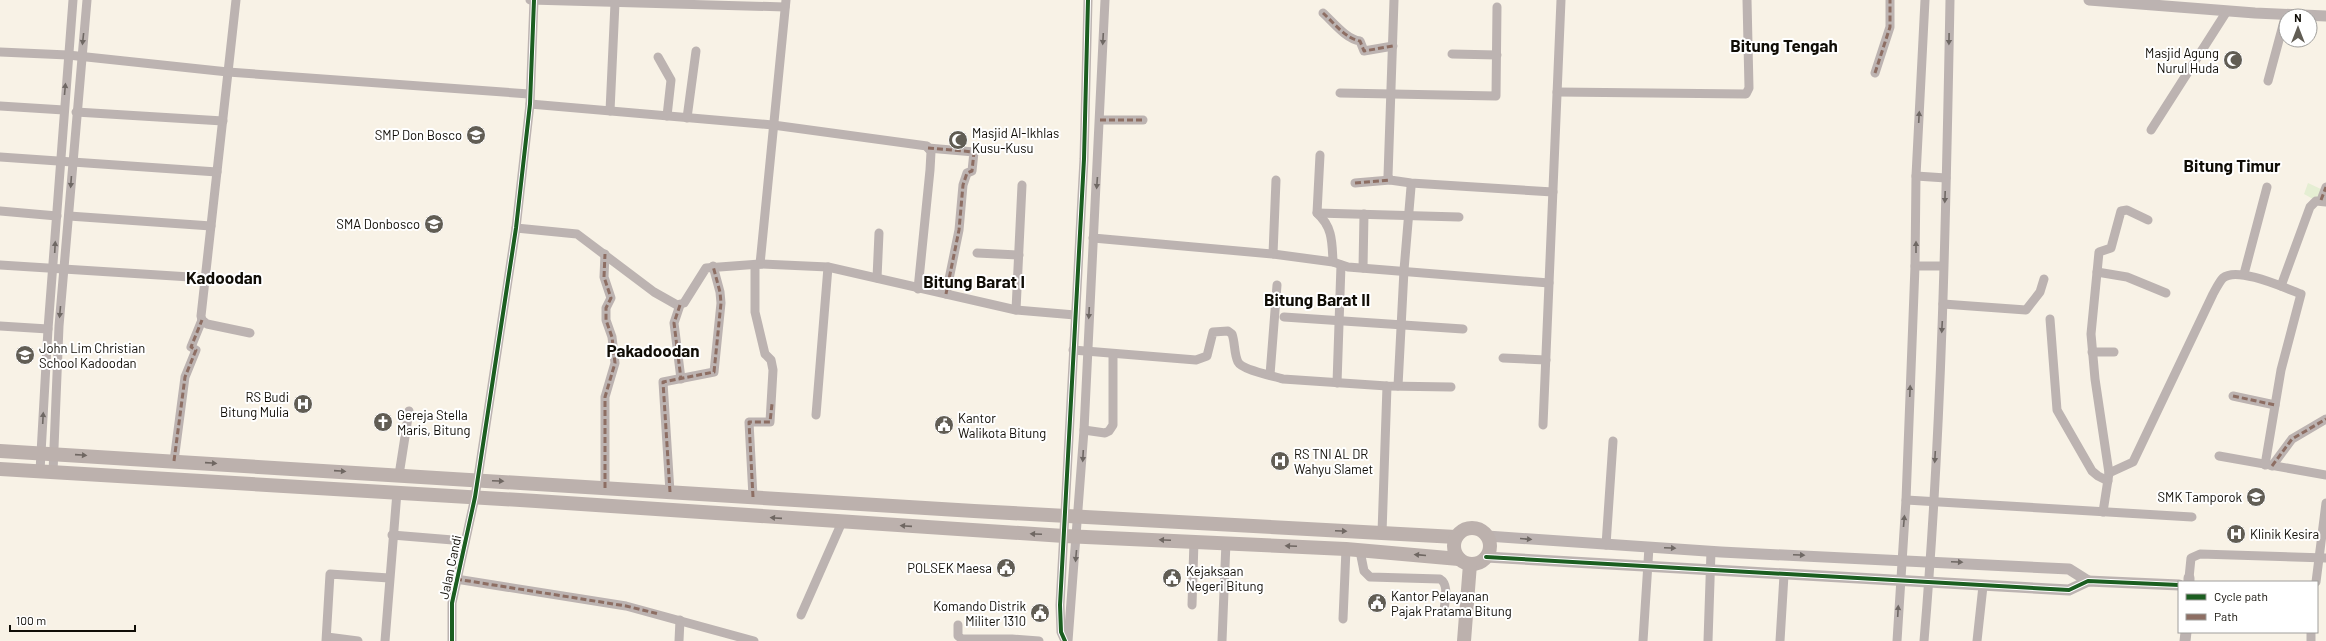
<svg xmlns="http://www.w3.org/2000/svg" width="2326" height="641" viewBox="0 0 2326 641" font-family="Barlow,sans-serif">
<rect width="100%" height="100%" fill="#f8f2e6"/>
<polygon fill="#e5eed3" points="2308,183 2323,190 2318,198 2313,199 2304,194"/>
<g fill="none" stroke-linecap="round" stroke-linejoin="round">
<g stroke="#bcb3b1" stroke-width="9">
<polyline points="236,0 201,316 202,320 207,324 250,333"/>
<polyline points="530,0 785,7"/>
<polyline points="1394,0 1388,176 1390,180 1411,183 1553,192"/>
<path d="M1323 13C1333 22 1346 39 1360 41L1364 51 1393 46"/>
<polyline points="0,52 68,55 228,72 529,94"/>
<polyline points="1452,54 1497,55"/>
<polyline points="658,57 671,80 667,116"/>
<polyline points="1875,73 1890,27 1890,0"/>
<polyline points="2268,81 2286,14"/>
<polyline points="1557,92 1746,94 1749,88 1747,0"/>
<polyline points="1340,93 1496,96 1497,7"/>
<polyline points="530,104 773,125 927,146 931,152 930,170 918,289"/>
<polyline points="0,106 64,110"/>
<polyline points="610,111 615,3"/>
<polyline points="76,112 223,121"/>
<polyline points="687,118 696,51"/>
<polyline points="1100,120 1143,120"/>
<polyline points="2151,130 2227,11"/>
<polyline points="928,148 974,152 972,171 967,173 963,185 959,230 946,294"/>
<path d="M1320 155 1317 213C1333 227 1332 243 1333 262"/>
<polyline points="0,157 217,172"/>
<polyline points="1916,176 1946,178"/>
<polyline points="1355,183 1390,180"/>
<polyline points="2321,200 2326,187"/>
<polyline points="0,211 57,216"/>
<polyline points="1317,213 1459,217"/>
<polyline points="69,216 211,226"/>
<polyline points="516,228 577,234 654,292 677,305 684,303 706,268 760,264 828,267 1016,310 1075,315"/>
<polyline points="1093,238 1273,254 1333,262 1348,267 1549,283"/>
<polyline points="977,253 1019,255"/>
<polyline points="1273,254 1276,180"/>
<polyline points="760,264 786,0"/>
<polyline points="0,265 206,278"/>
<polyline points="1915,266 1943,266"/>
<polyline points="1363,268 1364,214"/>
<polyline points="2097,272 2127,277 2166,293"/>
<polyline points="2244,274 2267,187"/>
<polyline points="877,278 879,233"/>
<polyline points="2281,286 2310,207 2316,201 2326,202"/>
<polyline points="1943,304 2026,310 2040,292 2044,279"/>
<polyline points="680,305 674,323 681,379"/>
<polyline points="1016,310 1022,185"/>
<polyline points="1284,317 1463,329"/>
<polyline points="2050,319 2057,410 2092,471 2098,476 2108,481"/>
<polyline points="0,326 48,329"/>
<path d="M1073 350 1196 360 1207 356 1213 332 1228 331 1232 334C1235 342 1234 354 1238 362 1242 370 1274 376 1283 379L1387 386 1451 387"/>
<polyline points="2092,352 2114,352"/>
<polyline points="1503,358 1546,360"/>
<polyline points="1270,375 1277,285"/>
<polyline points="1337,383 1341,265"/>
<polyline points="1398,386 1404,270 1411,187"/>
<polyline points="2233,396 2275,405"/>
<polyline points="816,415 828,267"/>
<polyline points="1543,425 1561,0"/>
<polyline points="1084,430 1105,433 1109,431 1113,425 1113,354"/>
<polyline points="2219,456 2326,475"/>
<polyline points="174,461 185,377 196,350 191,347 202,320"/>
<polyline points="2272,466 2292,439 2326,419"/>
<polyline points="40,471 48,329 73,0"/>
<polyline points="53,472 59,326 87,0"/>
<path d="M2109 473 2133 462 2213 294C2216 289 2219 282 2223 278 2237 266 2285 288 2301 294L2281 370 2265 465"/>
<polyline points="399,475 409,411"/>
<polyline points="605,488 605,397 615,363 612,337 606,320 606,308 611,298 604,277 605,254"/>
<polyline points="670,492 663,382 714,372 721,303 720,292 713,266"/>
<polyline points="753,497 749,422 770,422 773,370 771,360 765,354 755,312 755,265"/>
<polyline points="1906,500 2192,517"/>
<polyline points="2103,512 2109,473 2095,379 2091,334 2099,252 2111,248 2121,211 2127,210 2148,220"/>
<polyline points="1382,533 1387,386"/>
<polyline points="392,535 465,541"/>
<polyline points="1606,545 1613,441"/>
<path d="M1360 551 1364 571 1370 577 1440 579C1450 585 1444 602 1444 613"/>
<polyline points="2189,578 2191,558 2200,554 2326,558"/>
<polyline points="456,579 626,606 754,641"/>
<polyline points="2316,582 2326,503"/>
<polyline points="1192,605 1194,541"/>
<polyline points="801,615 842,522"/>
<polyline points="1343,619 1346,549"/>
<polyline points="958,625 958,636 962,639 1012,639 1039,641"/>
<polyline points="327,637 358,641"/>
<polyline points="326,641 330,574 389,578"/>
<polyline points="385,641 397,492"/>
<polyline points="452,641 452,603 475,497 516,228 530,104 534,0"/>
<polyline points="679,641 680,620"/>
<polyline points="1065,641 1061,632 1060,605 1084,159 1088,0"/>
<polyline points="1068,641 1084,430 1105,0"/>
<polyline points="1222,641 1226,542"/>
<polyline points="1643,641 1649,547"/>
<polyline points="1708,641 1711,551"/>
<polyline points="1780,641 1784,575"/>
<polyline points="1897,641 1906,500 1915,266 1916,176 1925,0"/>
<path d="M1924 641C1942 428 1946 214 1950 0"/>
<polyline points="1977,641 1983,586"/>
<polyline points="2311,641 2311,632"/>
</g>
<g stroke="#bcb3b1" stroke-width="11">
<polyline points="2089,0 2255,13 2326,16"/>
<polyline points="1487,536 1721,552 2069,569 2088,581"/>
<polyline points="1486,557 2069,590 2088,581 2179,585"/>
<polyline points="2189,582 2189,578"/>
<polyline points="2185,641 2186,632"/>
</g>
<g stroke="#bcb1ad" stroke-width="14">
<polyline points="0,451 974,511 1456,537"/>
<polyline points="0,469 536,501 1064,536 1346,549 1459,559"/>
<circle cx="1472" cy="546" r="18"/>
<polyline points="1464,641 1470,564"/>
</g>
<g stroke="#8d6e63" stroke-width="3" stroke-dasharray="6 3" stroke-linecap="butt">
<path d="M1323 13C1333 22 1346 39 1360 41L1364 51 1393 46"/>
<polyline points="1875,73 1890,27 1890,0"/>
<polyline points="1100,120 1143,120"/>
<polyline points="928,148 974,152 972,171 967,173 963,185 959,230 946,294"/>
<polyline points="1355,183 1390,180"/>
<polyline points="2321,200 2326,187"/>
<polyline points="680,305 674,323 681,379"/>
<polyline points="2233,396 2275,405"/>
<polyline points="174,461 185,377 196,350 191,347 202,320"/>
<polyline points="2272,466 2292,439 2326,419"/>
<polyline points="605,488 605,397 615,363 612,337 606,320 606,308 611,298 604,277 605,254"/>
<polyline points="670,492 663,382 714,372 721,303 720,292 713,266"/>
<polyline points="753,497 749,422 770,422 772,404"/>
<polyline points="456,579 626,606 659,614"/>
</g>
<g stroke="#fff" stroke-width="6">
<g id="cycleway">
<polyline points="1486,557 2069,590 2088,581 2179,585"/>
<polyline points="452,641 452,603 475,497 516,228 530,104 534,0"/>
<polyline points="1065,641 1061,632 1060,605 1084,159 1088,0"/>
</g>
</g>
<use href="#cycleway" stroke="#1b5e20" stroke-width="4"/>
</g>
<defs><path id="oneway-solid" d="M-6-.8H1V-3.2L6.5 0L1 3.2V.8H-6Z"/></defs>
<g fill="#6f6864">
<use href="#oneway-solid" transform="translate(83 39) rotate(96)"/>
<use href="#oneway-solid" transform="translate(1103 39) rotate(93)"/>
<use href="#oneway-solid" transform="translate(1949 39) rotate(91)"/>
<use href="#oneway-solid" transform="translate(65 89) rotate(-85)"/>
<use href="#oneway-solid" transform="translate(1919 117) rotate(-87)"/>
<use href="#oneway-solid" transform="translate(71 182) rotate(94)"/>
<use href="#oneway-solid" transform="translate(1097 183) rotate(94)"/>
<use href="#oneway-solid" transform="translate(1945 197) rotate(92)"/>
<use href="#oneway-solid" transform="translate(55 247) rotate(-87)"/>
<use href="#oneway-solid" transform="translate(1916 247) rotate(-90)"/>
<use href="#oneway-solid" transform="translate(60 312) rotate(95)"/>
<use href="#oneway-solid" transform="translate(1089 313) rotate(93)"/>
<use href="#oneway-solid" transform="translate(1942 327) rotate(93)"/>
<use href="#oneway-solid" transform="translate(1910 391) rotate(-88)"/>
<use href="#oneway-solid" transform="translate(43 418) rotate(-87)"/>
<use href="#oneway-solid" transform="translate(1083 456) rotate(93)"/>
<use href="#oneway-solid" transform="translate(1935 457) rotate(93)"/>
<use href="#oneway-solid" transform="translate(1904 521) rotate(-85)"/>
<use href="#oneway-solid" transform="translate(1526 539) rotate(5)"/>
<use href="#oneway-solid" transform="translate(1670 548) rotate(3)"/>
<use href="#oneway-solid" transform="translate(1799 555) rotate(3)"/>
<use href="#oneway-solid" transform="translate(1076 556) rotate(95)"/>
<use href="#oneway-solid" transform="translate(1957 562) rotate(3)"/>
<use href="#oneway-solid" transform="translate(1898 611) rotate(-87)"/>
</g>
<g fill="#6f6762">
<use href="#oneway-solid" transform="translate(81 455) rotate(4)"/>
<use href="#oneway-solid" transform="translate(211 463) rotate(4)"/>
<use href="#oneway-solid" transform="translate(340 471) rotate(4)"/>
<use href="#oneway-solid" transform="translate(498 481) rotate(3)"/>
<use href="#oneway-solid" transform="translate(776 518) rotate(-176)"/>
<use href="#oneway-solid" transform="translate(906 526) rotate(-176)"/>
<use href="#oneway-solid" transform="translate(1341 531) rotate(3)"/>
<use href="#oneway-solid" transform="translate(1036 534) rotate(-177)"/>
<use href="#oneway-solid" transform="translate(1165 540) rotate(-178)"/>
<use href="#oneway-solid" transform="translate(1291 546) rotate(-177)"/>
<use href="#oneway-solid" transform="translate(1420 555) rotate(-175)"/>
</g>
<defs>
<g id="mosque-disc" transform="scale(1)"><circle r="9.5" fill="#615d54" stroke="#fff"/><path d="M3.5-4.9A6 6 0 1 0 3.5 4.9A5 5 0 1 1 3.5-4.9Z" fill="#fff"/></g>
<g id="school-disc" transform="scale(1)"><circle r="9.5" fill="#615d54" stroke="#fff"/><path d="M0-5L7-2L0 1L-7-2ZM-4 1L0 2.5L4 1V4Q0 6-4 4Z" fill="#fff"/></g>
<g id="hospital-disc" transform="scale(1)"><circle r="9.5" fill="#615d54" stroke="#fff"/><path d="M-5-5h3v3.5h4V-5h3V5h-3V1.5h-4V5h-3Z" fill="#fff"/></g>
<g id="church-disc" transform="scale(1)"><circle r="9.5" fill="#615d54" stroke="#fff"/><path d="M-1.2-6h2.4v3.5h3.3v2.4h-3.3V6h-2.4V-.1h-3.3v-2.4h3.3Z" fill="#fff"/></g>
<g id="civic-disc" transform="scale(1)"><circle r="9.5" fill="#615d54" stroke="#fff"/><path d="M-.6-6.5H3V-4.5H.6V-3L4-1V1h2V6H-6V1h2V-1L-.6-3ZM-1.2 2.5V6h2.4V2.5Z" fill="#fff"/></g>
</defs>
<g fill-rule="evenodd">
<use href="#mosque-disc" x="2233" y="60"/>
<use href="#school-disc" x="476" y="135"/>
<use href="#mosque-disc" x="958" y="140"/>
<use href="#school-disc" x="434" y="224"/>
<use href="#school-disc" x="25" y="355"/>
<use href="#hospital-disc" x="303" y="404"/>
<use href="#church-disc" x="383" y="422"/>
<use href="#civic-disc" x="944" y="425"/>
<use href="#hospital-disc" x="1280" y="461"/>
<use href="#school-disc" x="2256" y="497"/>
<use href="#hospital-disc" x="2236" y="534"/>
<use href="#civic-disc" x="1006" y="568"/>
<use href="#civic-disc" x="1172" y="578"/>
<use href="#civic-disc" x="1377" y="603"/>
<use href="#civic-disc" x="1040" y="613"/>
</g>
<g text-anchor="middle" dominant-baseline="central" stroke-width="4" stroke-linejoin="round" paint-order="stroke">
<g font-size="13" fill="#100d06" stroke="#fff" text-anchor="start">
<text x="2219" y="53" text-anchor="end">Masjid Agung<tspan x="2219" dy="15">Nurul Huda</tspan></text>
<text x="972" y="133">Masjid Al-Ikhlas<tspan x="972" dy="15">Kusu-Kusu</tspan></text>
<text x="462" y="135" text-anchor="end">SMP Don Bosco</text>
<text x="420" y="224" text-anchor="end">SMA Donbosco</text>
<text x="39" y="348">John Lim Christian<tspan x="39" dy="15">School Kadoodan</tspan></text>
<text x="289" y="397" text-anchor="end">RS Budi<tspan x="289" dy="15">Bitung Mulia</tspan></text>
<text x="397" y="415">Gereja Stella<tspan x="397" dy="15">Maris, Bitung</tspan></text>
<text x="958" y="418">Kantor<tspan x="958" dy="15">Walikota Bitung</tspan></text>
<text x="1294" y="454">RS TNI AL DR<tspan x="1294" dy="15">Wahyu Slamet</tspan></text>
<text x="2242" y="497" text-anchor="end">SMK Tamporok</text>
<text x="2250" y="534">Klinik Kesira</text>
<text x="992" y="568" text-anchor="end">POLSEK Maesa</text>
<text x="1186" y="571">Kejaksaan<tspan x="1186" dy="15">Negeri Bitung</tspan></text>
<text x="1391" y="596">Kantor Pelayanan<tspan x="1391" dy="15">Pajak Pratama Bitung</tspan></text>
<text x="1026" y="606" text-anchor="end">Komando Distrik<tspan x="1026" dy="15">Militer 1310</tspan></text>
</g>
<g font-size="13" fill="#100d06" stroke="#fff">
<text transform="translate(450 567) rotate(-78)">Jalan Candi</text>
</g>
<g font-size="17" font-weight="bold" fill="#100d06" stroke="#fff">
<text x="1784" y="45">Bitung Tengah</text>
<text x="2232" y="165">Bitung Timur</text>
<text x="224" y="277">Kadoodan</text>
<text x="974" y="281">Bitung Barat I</text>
<text x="1317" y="299">Bitung Barat II</text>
<text x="653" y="350">Pakadoodan</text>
</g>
</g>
<rect x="2178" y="581" width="140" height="52" fill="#ffffff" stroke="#9f9e9b"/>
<rect x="2186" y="594" width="20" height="6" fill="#1b5e20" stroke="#9f9e9b"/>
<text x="2214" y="601" font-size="12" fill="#100d06">Cycle path</text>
<rect x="2186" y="614" width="20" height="6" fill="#8d6e63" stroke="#9f9e9b"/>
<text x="2214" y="621" font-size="12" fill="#100d06">Path</text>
<g transform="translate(2298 28)"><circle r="19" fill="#ffffff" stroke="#9f9e9b"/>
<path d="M0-3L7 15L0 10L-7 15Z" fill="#615d54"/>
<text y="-6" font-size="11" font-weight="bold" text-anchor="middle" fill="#100d06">N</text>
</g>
<path d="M10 625v6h125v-6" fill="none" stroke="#100d06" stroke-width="2"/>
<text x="16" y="625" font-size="12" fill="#100d06" stroke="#ffffff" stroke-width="3" paint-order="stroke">100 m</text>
</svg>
